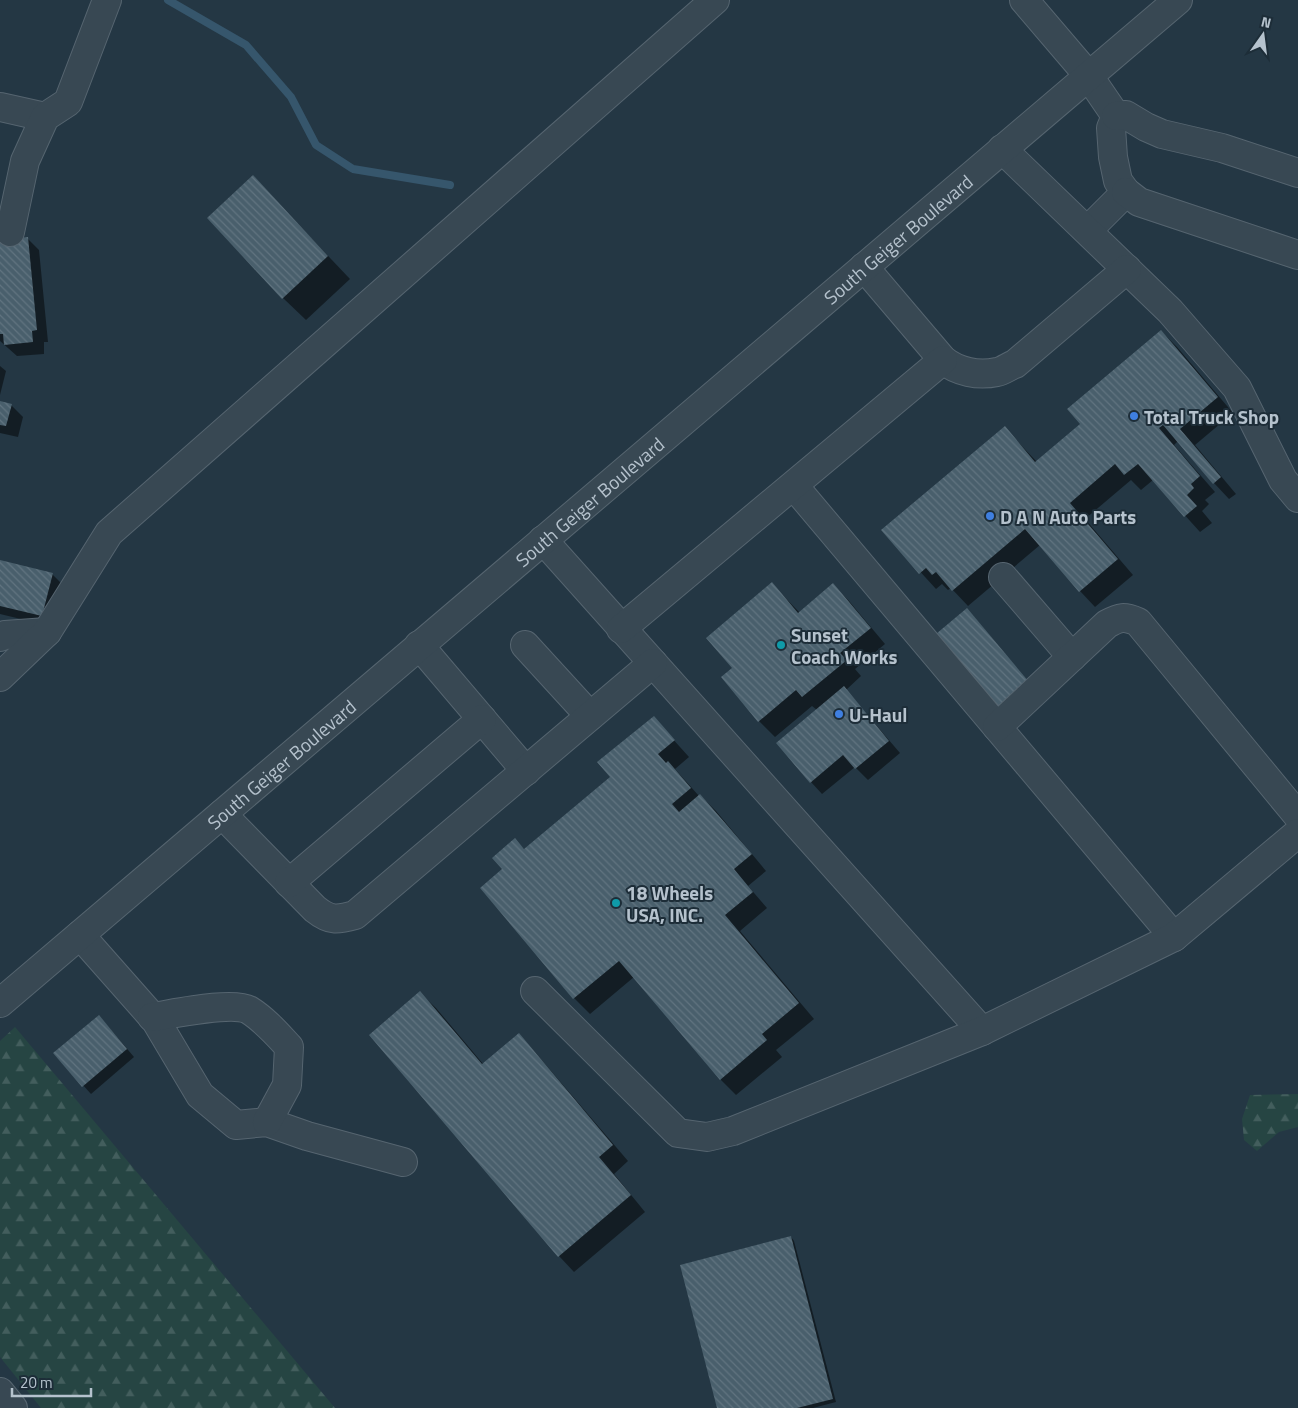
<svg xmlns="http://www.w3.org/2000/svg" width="1298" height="1408" viewBox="0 0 1298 1408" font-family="'Titillium Web',sans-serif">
<defs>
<pattern id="forest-firs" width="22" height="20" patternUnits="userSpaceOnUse" patternTransform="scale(1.25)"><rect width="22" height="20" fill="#264543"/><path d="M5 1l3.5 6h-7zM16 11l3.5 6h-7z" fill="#435e5d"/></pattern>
<pattern id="building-back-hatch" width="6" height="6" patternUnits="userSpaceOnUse" patternTransform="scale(1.25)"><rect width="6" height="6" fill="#495f6c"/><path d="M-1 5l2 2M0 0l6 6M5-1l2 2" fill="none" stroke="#617480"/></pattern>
</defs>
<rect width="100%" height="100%" fill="#243744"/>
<g fill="url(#forest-firs)">
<polygon points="15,1027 335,1408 41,1408 0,1357 0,1041"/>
<polygon points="1298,1094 1298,1127 1279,1132 1257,1151 1244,1140 1242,1119 1250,1095"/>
</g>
<g fill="#0007">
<polygon points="275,200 350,279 306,320 283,298"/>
<polygon points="27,238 39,250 48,342 44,342 44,354 17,356 0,341 0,241"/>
<polygon points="1161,331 1177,347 1233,413 1195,445 1236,494 1229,499 1214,483 1178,441 1174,445 1215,492 1205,500 1209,504 1202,511 1212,523 1200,532 1153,480 1141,490 1131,480 1085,519 1133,575 1095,607 1080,591 1040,545 968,606 951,588 948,590 942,584 936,589 883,531 1005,428 1037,462 1082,424"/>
<polygon points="0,366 6,371 0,395"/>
<polygon points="0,402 11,405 23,417 18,437 0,433"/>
<polygon points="0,561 52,574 64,586 54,627 0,614"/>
<polygon points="772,584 800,613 833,585 849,601 885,644 855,669 861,676 846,690 900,753 868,780 855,767 822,794 811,782 817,710 812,706 775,737 759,721 723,677 734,668"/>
<polygon points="653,717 689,757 675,769 699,796 700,795 716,811 766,871 748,886 767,908 740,931 814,1019 776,1050 782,1057 736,1095 720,1079 634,977 590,1014 574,998 481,888 504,870 515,840 525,850 612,778"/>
<polygon points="420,993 436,1008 484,1065 519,1035 534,1051 628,1161 614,1174 645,1212 574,1272 559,1256"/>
<polygon points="106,1024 134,1057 91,1094 55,1054"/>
<polygon points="791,1237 794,1241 836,1402 813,1408 719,1408"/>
</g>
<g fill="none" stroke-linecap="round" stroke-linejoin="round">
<polyline stroke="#36566c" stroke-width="8" points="168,0 246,45 291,97 316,145 353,169 450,185"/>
</g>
<g fill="url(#building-back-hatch)">
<polygon points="253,175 328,256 282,299 207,218"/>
<polygon points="28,237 37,330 32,331 33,342 4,345 3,334 0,334 0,240"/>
<polygon points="1161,330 1218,397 1180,429 1221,477 1213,484 1163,425 1159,428 1200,476 1191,484 1194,488 1187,495 1197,506 1184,517 1138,464 1124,475 1115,464 1070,503 1118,559 1079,592 1025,529 952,591 936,572 932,575 926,568 919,574 881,530 1005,426 1035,462 1080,424 1067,409"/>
<polygon points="0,401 12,404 6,426 0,425"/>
<polygon points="0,560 53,573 42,616 0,606"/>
<polygon points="772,582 798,613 833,583 871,628 840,653 847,660 802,697 796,690 758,722 721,677 732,668 706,638"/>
<polygon points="967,608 1029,682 998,708 936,634"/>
<polygon points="844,686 889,741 855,769 843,755 810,783 776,743"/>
<polygon points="654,716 675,740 658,754 666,763 668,761 691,788 672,804 679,812 700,794 752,854 734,869 753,892 725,915 799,1003 762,1034 767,1040 720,1080 619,961 573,999 480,888 502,869 492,858 515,838 524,849 610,777 597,762"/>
<polygon points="420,991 482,1064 519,1033 613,1145 599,1157 631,1195 558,1257 369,1035"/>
<polygon points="99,1015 127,1049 82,1087 53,1053"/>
<polygon points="791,1236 833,1399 797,1408 717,1408 680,1265"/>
</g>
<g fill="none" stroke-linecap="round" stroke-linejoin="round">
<g stroke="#566570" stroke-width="30">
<g id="minor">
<polyline points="1024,0 1088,75 1116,116 1111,128 1113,157 1118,181 1126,192 1088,230"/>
<polyline points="0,107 45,117"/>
<polyline points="1116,116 1126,115 1146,127 1162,134 1222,148 1298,173"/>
<polyline points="1002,149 1170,311 1237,388 1283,480 1298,498"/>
<polyline points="1126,192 1139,202 1298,255"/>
<polyline points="10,232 25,161 45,117 68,102 107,0"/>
<path d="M864 267 943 360C958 372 978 376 997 372 1003 371 1009 366 1015 364L1127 269"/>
<polyline points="794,486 1174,937"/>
<polyline points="543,540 982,1031"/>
<polyline points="1003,577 1072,657"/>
<polyline points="621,629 943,360"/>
<polyline points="0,637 5,635 47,632"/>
<polyline points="419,645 526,771"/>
<polyline points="525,645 590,716"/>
<polyline points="0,677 47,632 109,533 715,0"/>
<path d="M997 727 1107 624C1120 617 1124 616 1138 622L1298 816"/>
<path d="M222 814 315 909C330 921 337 920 355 915L653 663"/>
<polyline points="289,883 482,719"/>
<polyline points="80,935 156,1021 200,1095 236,1125 267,1122 307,1136 403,1162"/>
<polyline points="535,991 678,1133 707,1137 733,1131 982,1031 1174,937 1298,833"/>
<path id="s1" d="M0 1003 1178 0"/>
<path d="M152 1017C173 1014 232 1001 249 1010 265 1020 277 1034 289 1047L287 1085 267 1122"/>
<polyline points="0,1392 13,1408"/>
</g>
</g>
<use href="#minor" stroke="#384853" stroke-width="28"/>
</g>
<g fill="#3f7fe0" stroke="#1d2d38" stroke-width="2">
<circle cx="1134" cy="416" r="5"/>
<circle cx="990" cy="516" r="5"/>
<circle cx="839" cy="714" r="5"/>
</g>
<g fill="#0f9aa8" stroke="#1d2d38" stroke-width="2">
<circle cx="781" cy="645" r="5"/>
<circle cx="616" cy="903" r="5"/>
</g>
<g text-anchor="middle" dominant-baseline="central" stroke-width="4" stroke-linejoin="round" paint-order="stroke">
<g font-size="19" fill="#b5c2cd" stroke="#1d2d38">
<text stroke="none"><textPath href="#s1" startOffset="1179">South Geiger Boulevard</textPath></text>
<text stroke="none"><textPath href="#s1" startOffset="774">South Geiger Boulevard</textPath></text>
<text stroke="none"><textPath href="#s1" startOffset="369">South Geiger Boulevard</textPath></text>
</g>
<g font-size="19" font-weight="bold" fill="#b5c2cd" stroke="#1d2d38" text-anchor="start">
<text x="1144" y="416">Total Truck Shop</text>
<text x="1000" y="516">D A N Auto Parts</text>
<text x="791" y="634">Sunset<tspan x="791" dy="22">Coach Works</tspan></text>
<text x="849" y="714">U-Haul</text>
<text x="626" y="892">18 Wheels<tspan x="626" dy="22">USA, INC.</tspan></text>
</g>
</g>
<g transform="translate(1263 35) rotate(14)" stroke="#1d2d38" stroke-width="4" paint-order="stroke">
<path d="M0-4L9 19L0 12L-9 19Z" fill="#b5c2cd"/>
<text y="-8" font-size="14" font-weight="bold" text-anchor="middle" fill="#b5c2cd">N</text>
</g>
<path d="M12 1388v8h79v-8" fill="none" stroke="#b5c2cd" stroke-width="2.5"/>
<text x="20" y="1388" font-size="15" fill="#b5c2cd" stroke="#1d2d38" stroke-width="4" paint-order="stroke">20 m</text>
</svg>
